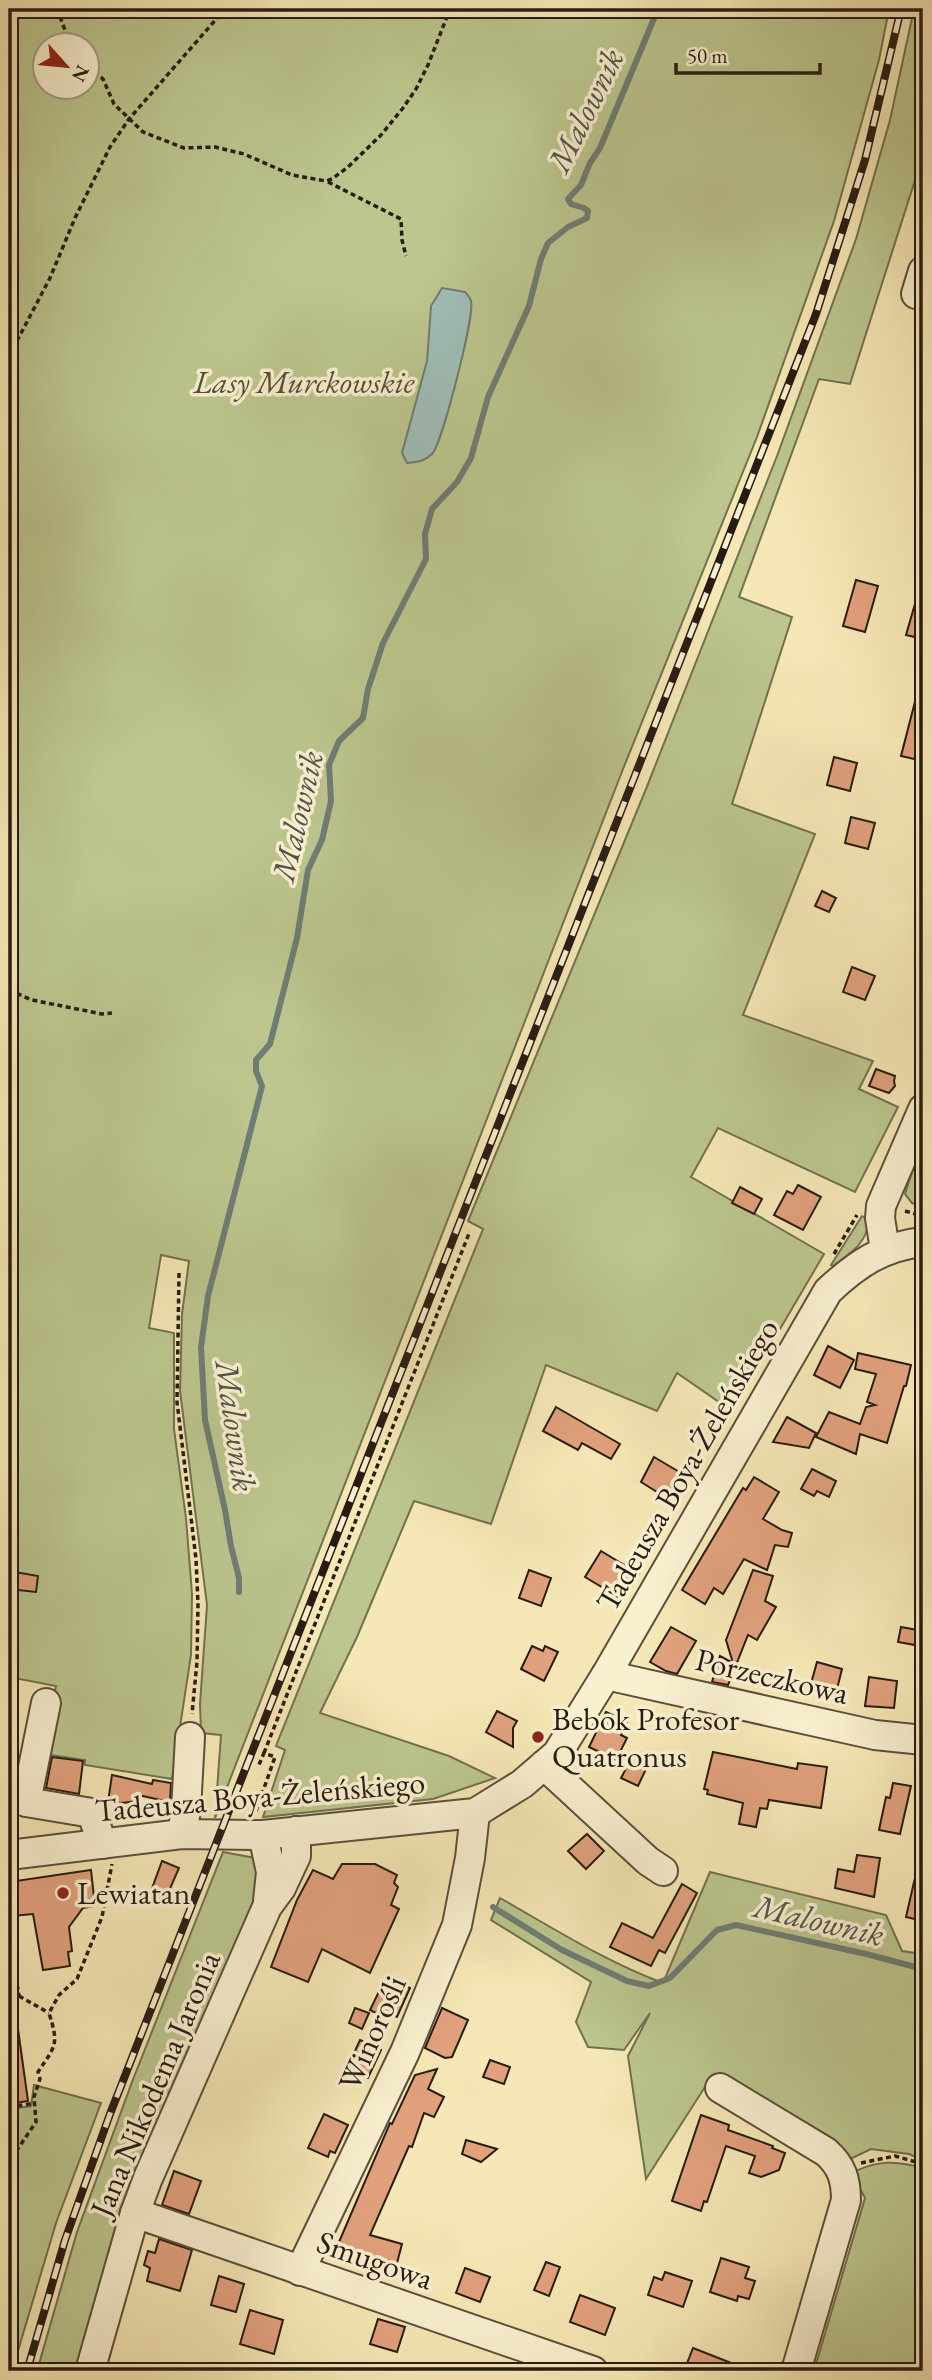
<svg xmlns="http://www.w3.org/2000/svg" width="932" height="2380" viewBox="0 0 932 2380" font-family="'EB Garamond',serif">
<rect width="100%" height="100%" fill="#f6e8b6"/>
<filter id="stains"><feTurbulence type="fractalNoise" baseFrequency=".00286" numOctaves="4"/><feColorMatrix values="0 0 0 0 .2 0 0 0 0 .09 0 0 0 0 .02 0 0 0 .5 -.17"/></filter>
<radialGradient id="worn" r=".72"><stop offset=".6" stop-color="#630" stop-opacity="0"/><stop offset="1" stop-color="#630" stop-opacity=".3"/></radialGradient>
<g fill="#bcc68e" stroke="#727150" stroke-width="2" fill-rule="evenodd">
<path d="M9 9H889L879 60 834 221 757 437 623 769 215 1818 221 1735 201 1733 200 1704 207 1605 180 1391 182 1314 189 1261 161 1255 149 1328 174 1333V1429L186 1518 192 1594 191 1655 172 1779 85 1765V1760L43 1754 56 1686 9 1677V1130L14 1104 9 1102ZM46 46H88V88H46Z"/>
<polygon points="914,9 923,9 923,155 850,384 819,379 739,597 792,617 732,804 815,834 743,1015 873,1061 859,1089 898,1107 855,1192 718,1128 691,1177 824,1254 732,1411 677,1373 657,1411 546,1365 491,1524 414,1501 357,1637 320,1713 449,1756 495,1778 433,1799 263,1817 285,1750 276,1746 483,1229 468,1221 646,789 777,456 856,239 890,120"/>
<polygon points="923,1138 923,1206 912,1203 905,1194"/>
<path d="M862 1216 869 1220C867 1244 850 1253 833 1266L831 1265Z"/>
<polygon points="223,1852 255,1858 266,1883 80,2371 37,2371 77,2232 132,2082"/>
<path d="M710 1872 886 1915 902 1951 923 1954V2371H814L865 2198 852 2173C876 2160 894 2161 920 2167L922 2160 909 2154 871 2149 846 2161 840 2150 827 2135 712 2076 646 2179 628 2056 650 2013 624 2050 588 2047 576 2022 591 1982 491 1920 500 1898C553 1928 606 1962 663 1983Z"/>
<polygon points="34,2085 101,2103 56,2223 12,2371 9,2371 9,2165 15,2164 11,2133 9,2133 9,2109 31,2106"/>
</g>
<path fill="#a0beb7" stroke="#707d75" stroke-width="2" d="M442 288 465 292C466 293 471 299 471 301 475 315 442 444 432 454 424 462 417 462 407 463L402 453 427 361 431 306Z"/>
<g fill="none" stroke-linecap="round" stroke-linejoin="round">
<g stroke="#707d75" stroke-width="6">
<polyline points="239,1592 239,1578 231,1546 225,1510 205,1420 201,1347 208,1296 262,1086 256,1071 256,1060 270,1044 297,938 308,870 322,840 331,801 329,765 339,741 363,718 368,689 383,643 426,559 425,534 432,509 457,482 471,458 488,397 529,306 541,259 548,243 568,227 587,218 588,211 584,208 571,204 568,199 581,185 590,163 600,148 658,9"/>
<polyline points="493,1907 562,1950 627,1981 649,1986 670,1978 717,1930 736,1925 866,1954 923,1969"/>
</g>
</g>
<g fill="#e1a17d" stroke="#271c12" stroke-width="2">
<polygon points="856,580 878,586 865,632 843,626"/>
<polygon points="919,590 923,590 923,639 906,635"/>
<polygon points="918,690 923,690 923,761 901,756"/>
<polygon points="834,757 857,763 850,791 827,785"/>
<polygon points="851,817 875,823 868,849 845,843"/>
<polygon points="822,891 836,898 829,912 815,906"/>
<polygon points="852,967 875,976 865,1000 843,992"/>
<polygon points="876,1069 895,1076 894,1081 895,1086 889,1093 869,1086"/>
<polygon points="798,1185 821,1197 803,1230 774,1215 787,1191 793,1194"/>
<polygon points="740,1187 762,1199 754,1214 732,1203"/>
<polygon points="828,1346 854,1360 840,1388 814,1375"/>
<polygon points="858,1353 911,1365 906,1386 904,1386 887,1443 860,1434 856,1454 816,1437 829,1412 860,1424 866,1407 875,1405 867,1402 876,1374 855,1369"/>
<polygon points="556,1407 620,1444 611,1459 582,1443 578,1450 543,1431"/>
<polygon points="787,1417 816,1433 809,1448 773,1442"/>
<polygon points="654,1457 681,1473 665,1497 641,1482"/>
<polygon points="812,1469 836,1481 829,1497 817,1491 814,1496 801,1489"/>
<polygon points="754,1477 779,1492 763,1519 782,1530 792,1533 788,1547 775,1545 767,1570 744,1559 723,1594 714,1588 705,1604 682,1590 743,1488 746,1490"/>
<polygon points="601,1551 639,1574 623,1600 585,1577"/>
<polygon points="529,1570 551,1578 541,1606 519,1598"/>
<polygon points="753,1570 773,1576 765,1601 776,1607 757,1640 748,1635 728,1685 712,1682 720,1656 733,1663 726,1640"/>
<polygon points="9,1571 38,1576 36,1592 9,1589"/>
<polygon points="671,1627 696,1641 677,1674 666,1671 650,1662"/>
<polygon points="901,1627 918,1630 915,1645 898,1642"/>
<polygon points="532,1646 543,1651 545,1646 558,1652 544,1681 521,1669"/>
<polygon points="817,1662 842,1669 836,1693 810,1687"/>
<polygon points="869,1677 897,1681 894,1708 865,1706"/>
<polygon points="497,1711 517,1721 513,1728 513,1747 486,1732"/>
<polygon points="606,1712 627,1722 621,1735 627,1738 616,1760 589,1747"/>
<polygon points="713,1752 797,1769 798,1763 827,1767 821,1808 769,1800 767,1809 760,1808 756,1827 739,1824 743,1803 707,1794 708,1790 704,1789"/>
<polygon points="52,1757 83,1761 79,1794 46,1788"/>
<polygon points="630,1761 646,1769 638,1786 621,1778"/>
<polygon points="112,1775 152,1784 153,1780 171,1783 170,1802 138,1795 138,1801 122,1803 108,1802"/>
<polygon points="893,1783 911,1786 900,1834 879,1830 886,1797 890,1798"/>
<polygon points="587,1834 604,1851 586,1869 568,1851"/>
<polygon points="857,1855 880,1858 874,1897 835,1888 838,1869 854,1872"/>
<polygon points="162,1861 179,1868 169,1891 167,1890 163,1899 150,1894"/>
<polygon points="342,1864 375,1864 397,1875 394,1883 398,1887 391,1905 399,1909 370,1973 322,1949 308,1982 271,1967 297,1900 313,1870 333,1879"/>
<polygon points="917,1869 923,1869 923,1921 906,1917"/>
<polygon points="91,1870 95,1906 83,1908 69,1927 72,1951 68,1952 70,1966 43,1970 33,1914 12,1916 9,1882"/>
<polygon points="682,1884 697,1893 665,1953 659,1950 651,1966 610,1947 622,1923 653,1938"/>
<polygon points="386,1977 410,1988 397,2017 391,2014 388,2019 370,2010"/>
<polygon points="355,2008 369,2013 362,2029 349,2023"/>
<polygon points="442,2008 468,2020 452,2057 445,2058 425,2048"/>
<polygon points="18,2029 28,2101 9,2104 9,2030"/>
<polygon points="360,2040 381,2050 368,2078 347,2068"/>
<polygon points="490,2060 510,2067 504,2084 483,2077"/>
<polygon points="437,2069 428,2089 444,2097 434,2117 424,2113 412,2147 409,2146 370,2235 402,2244 397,2263 366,2255 363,2261 359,2260 356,2266 333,2256 390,2123 392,2124 415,2075"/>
<polygon points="324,2114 348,2125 335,2153 330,2151 328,2157 308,2148"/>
<polygon points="701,2115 729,2125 728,2130 773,2146 772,2148 785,2153 779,2170 761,2177 749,2173 755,2156 726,2146 707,2202 704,2201 701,2211 672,2201"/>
<polygon points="466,2140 497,2149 481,2162 462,2154"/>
<polygon points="174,2171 201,2181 189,2214 162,2205"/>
<polygon points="159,2239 192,2250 180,2291 147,2281 150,2268 144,2265 148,2251 155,2253"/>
<polygon points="721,2258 749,2267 745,2278 755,2281 749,2299 738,2296 737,2301 710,2292"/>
<polygon points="546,2262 560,2267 549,2296 534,2290"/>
<polygon points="465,2268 490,2277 480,2302 456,2293"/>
<polygon points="665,2272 692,2281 683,2307 648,2295 654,2277 662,2280"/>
<polygon points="219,2276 244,2284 236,2312 211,2305"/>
<polygon points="580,2295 615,2308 605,2335 570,2322"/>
<polygon points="250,2310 283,2320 274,2354 240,2344"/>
<polygon points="378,2319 405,2327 397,2352 370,2344"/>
<polygon points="693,2348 749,2370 749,2371 684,2371"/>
</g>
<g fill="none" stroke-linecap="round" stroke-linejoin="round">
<g stroke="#5b4f3b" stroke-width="32">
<g id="minor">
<polyline points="916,294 923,271"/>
<polyline points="885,1250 880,1218 881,1206 923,1109"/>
<polyline points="606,1675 875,1735 923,1740"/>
<polyline points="46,1703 26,1802 92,1813 102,1844"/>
<polyline points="544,1765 648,1861 663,1871"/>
<polyline points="182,1834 186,1810 190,1737"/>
<polyline points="263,1835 271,1872 268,1901"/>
<path d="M9 1855 182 1834 263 1835 475 1813 522 1784 557 1754 606 1675 828 1291C857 1264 883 1246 923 1242"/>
<path d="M720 2088 826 2152C842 2166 846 2180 846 2200L796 2371"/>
<polyline points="135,2213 593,2371"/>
<polyline points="300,2271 405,2052 457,1925 470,1858 475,1813"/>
<polyline points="90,2371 135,2213 148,2178 267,1907 281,1888 296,1856 296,1831"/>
</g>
</g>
<g stroke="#271c12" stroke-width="3.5" stroke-dasharray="5 3.5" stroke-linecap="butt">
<polyline points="57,9 71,46"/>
<polyline points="88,66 103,79 114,104 143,132 184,148 215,147 244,154 292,175 326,181 332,179 348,167 381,135 403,108 416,89 428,65 450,9"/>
<polyline points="328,182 401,219 402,240 406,256"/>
<polyline points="9,356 50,278 75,218 110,147 129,119 225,9"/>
<polyline points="9,990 32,1000 102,1014 112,1013"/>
<polyline points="905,1211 923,1216"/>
<polyline points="834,1254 857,1215"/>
<polyline points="179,1273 177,1402 196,1559 198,1604 197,1662 192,1714"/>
<polyline points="264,1753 470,1231"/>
<polyline points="116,1810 164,1804"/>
<polyline points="256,1811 275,1757 264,1753 258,1767"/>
<polyline points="9,1934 19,1996 9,2000"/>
<polyline points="19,1996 49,2013"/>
<polyline points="9,2107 35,2103"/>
<path d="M9 2156 17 2150 36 2122 34 2097 40 2079 38 2072C56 2045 59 2045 49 2013L59 1995 77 1979 102 1917 112 1864"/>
<polyline points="861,2163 895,2156 923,2164"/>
</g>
<use href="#minor" stroke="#f9f0d0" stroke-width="28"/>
<g stroke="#271c12" stroke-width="8">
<polyline id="rail" points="27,2371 65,2240 110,2114 816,314 865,160 901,9"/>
</g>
<use href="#rail" stroke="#f9f0d0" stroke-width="5" stroke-dasharray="16" stroke-linecap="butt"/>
</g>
<g fill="#8f2418" stroke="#f9f0d0" stroke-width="2.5">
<circle cx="538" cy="1737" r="7"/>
<circle cx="63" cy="1893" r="7"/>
</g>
<g text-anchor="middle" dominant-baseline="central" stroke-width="7" stroke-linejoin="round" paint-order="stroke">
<g font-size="32" font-style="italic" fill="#544f37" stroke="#f9f0d0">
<text x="304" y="382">Lasy Murckowskie</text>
</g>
<g font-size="32" fill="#271c12" stroke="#f9f0d0">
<text transform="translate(687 1465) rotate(-60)">Tadeusza Boya-Żeleńskiego</text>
<text transform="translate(772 1676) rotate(13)">Porzeczkowa</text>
<text transform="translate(260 1796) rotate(-5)">Tadeusza Boya-Żeleńskiego</text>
<text transform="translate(372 2033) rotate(-66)">Winorośli</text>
<text transform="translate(155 2084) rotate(-67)">Jana Nikodema Jaronia</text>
<text transform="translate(375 2260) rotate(19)">Smugowa</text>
</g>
<g font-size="32" fill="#271c12" stroke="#f9f0d0" text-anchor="start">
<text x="552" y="1719">Bebok Profesor<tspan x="552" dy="37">Quatronus</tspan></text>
<text x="77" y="1893">Lewiatan</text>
</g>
<g font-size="33" font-style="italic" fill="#51554c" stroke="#f9f0d0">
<text transform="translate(585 110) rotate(-64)">Malownik</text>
<text transform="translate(297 816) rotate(-77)">Malownik</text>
<text transform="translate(236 1426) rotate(82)">Malownik</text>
<text transform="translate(819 1920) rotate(13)">Malownik</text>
</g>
</g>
<rect width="932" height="2380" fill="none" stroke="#f6e8b6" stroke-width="35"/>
<rect x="10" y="10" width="911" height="2359" fill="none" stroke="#271c12" stroke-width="3.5"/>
<rect x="18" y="18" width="897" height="2345" fill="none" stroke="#271c12" stroke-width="2"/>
<g transform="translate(66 66) rotate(117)"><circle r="33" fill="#f9f0d0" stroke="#a59b84" stroke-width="2"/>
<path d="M0-5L12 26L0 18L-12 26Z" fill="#8f2418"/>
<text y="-10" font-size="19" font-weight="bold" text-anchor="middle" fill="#271c12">N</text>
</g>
<path d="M676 63v10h144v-10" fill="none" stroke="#271c12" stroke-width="3.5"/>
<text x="687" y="63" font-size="21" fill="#271c12" stroke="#f9f0d0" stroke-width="5" paint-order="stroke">50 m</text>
<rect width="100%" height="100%" filter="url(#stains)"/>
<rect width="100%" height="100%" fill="url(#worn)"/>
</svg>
